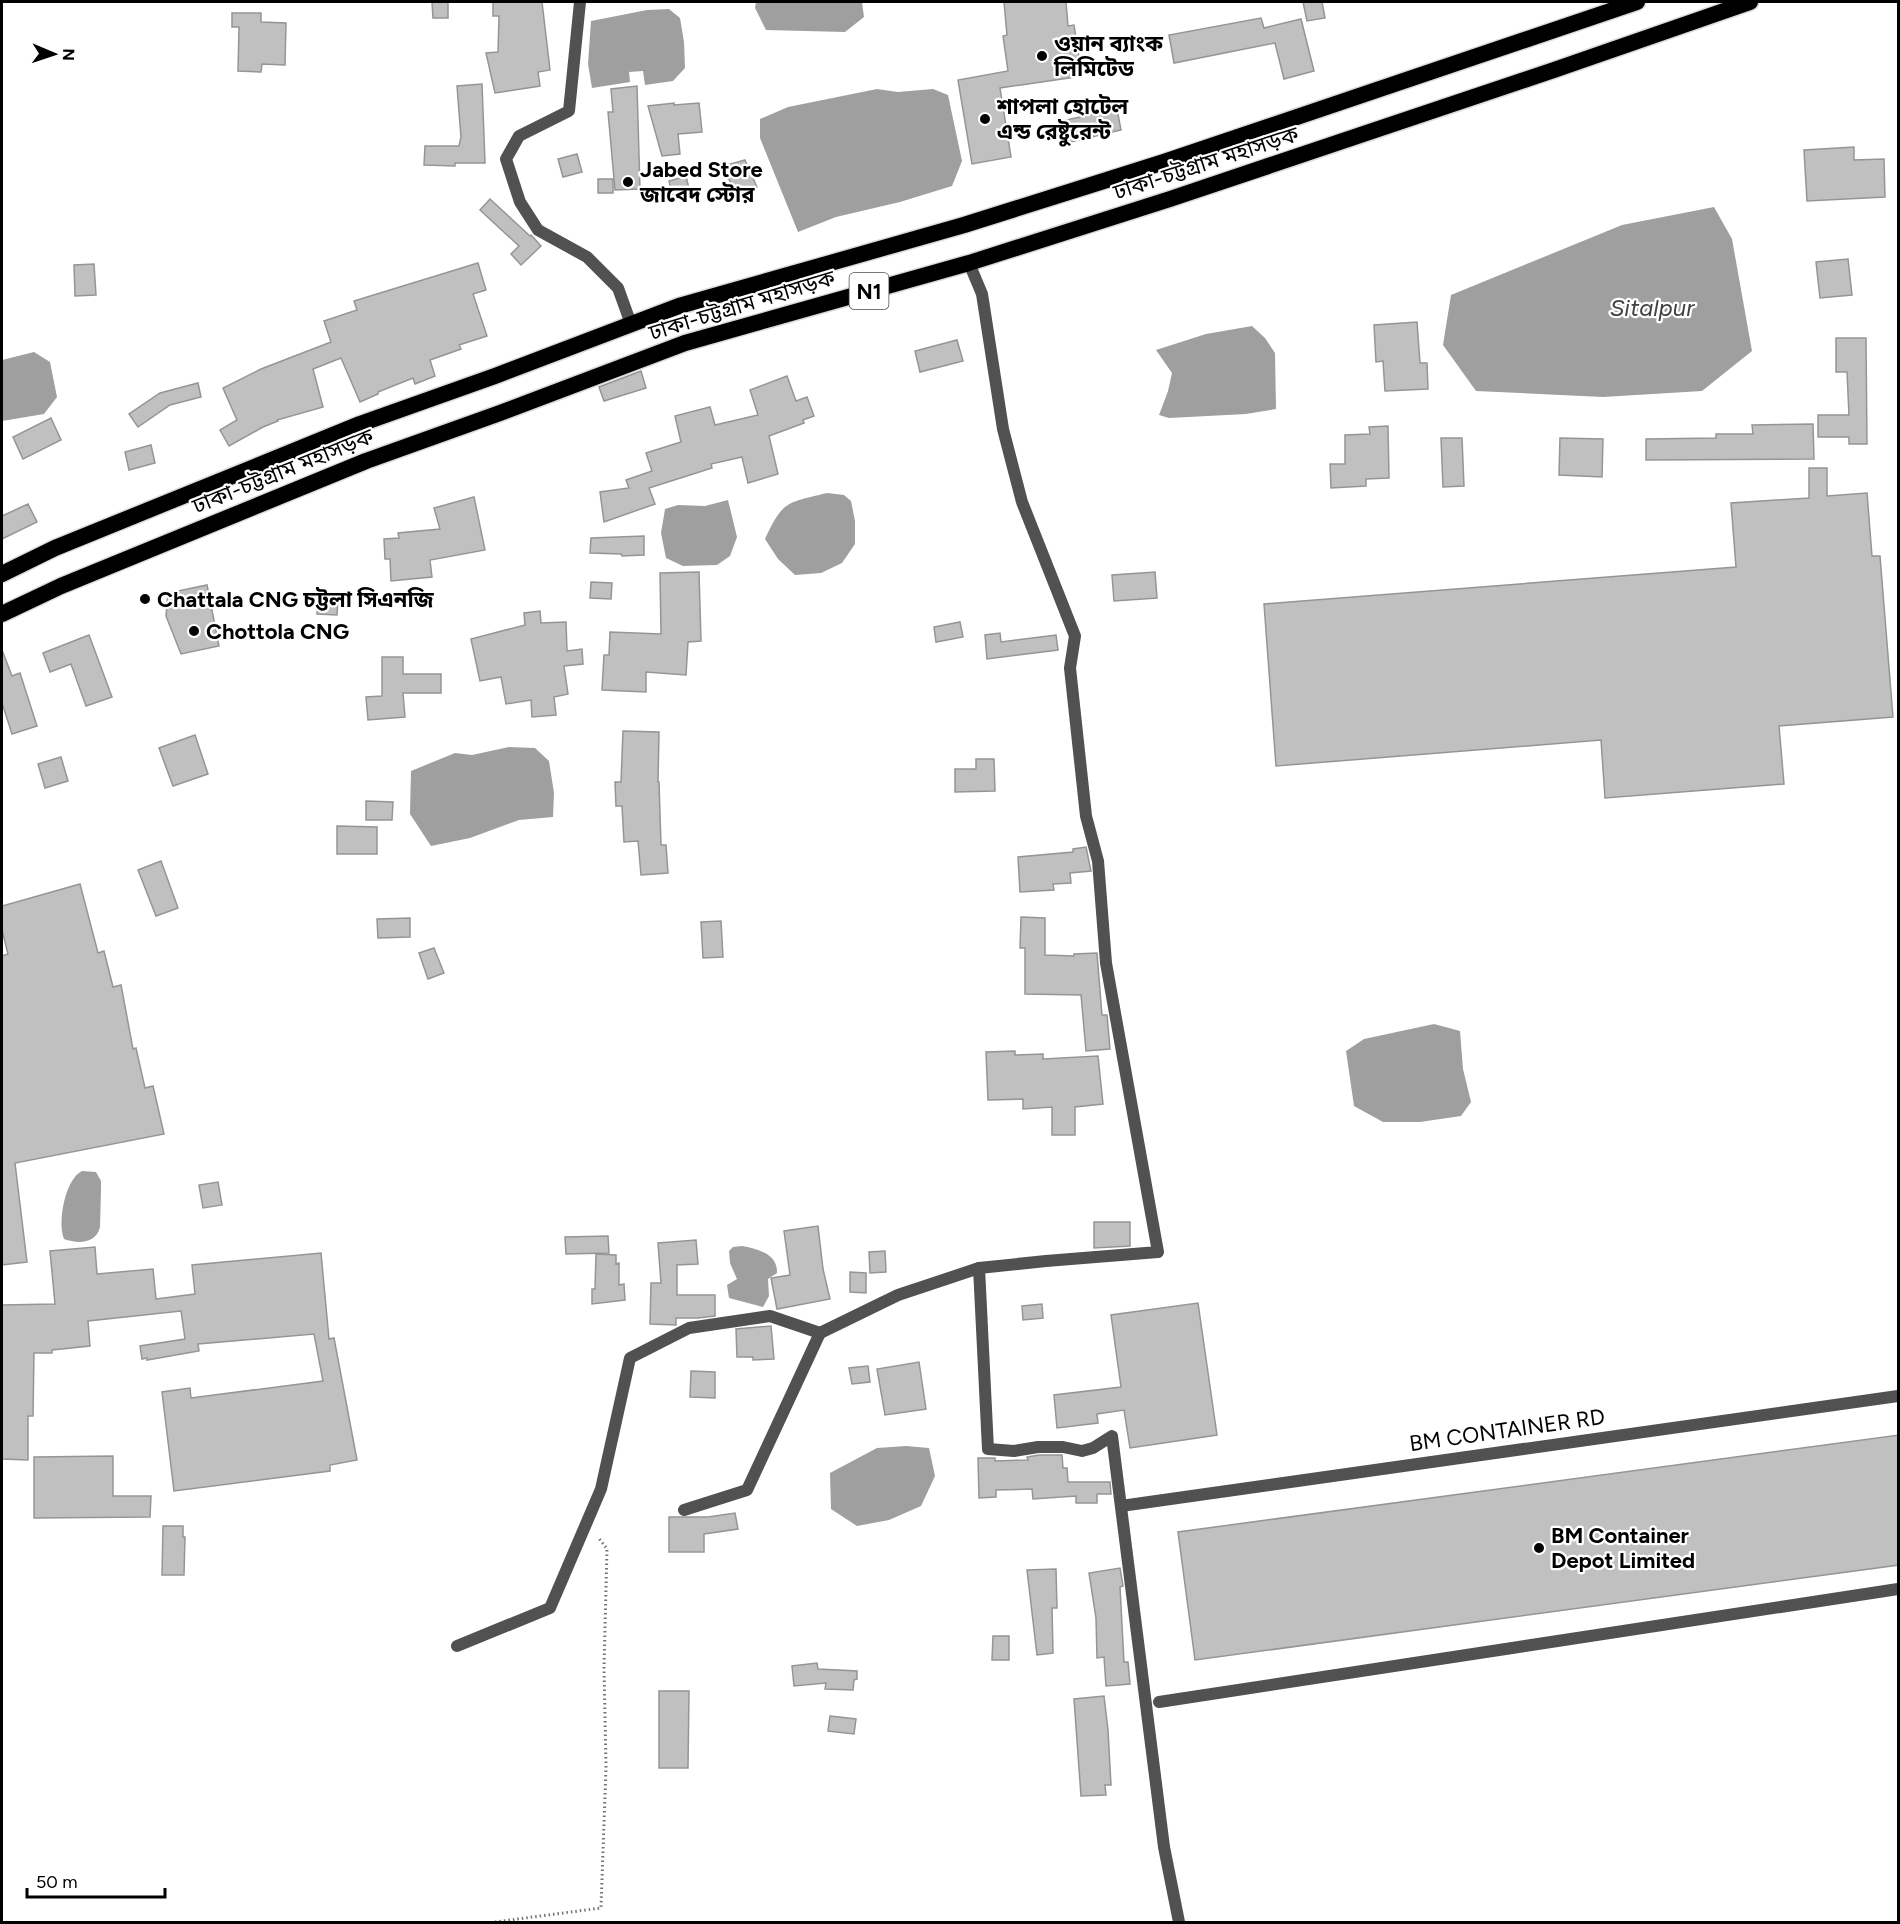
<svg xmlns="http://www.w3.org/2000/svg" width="1900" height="1924" viewBox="0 0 1900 1924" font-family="Figtree,'Noto Sans Bengali',sans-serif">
<rect width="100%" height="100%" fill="#fff"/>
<g fill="#9f9f9f">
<polygon points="756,2 862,2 864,17 845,32 766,30 755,8"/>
<polygon points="669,9 680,18 684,42 685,68 673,81 645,85 643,71 629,72 630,82 592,88 588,64 591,21 647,10"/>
<polygon points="877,89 898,92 933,89 948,95 962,161 952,186 900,202 836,217 798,232 760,138 760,119 788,107"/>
<polygon points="1714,207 1732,239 1752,351 1702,391 1603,397 1476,391 1443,345 1451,295 1622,225"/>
<polygon points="1252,326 1265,338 1275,353 1276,409 1246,414 1169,418 1159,415 1168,391 1172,373 1156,350 1206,334"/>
<polygon points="34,352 50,362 57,397 44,414 2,421 2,360"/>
<path d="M827 493 844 495 851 501 855 521V544L842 563 821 573 795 575 778 559 765 539C783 500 787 503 827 493Z"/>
<polygon points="728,500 737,537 730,556 717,565 683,566 666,558 661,533 665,509 678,505 705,506"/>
<polygon points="509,747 535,748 549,761 554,793 553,817 519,820 470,838 431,846 410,814 411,771 455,753 472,755"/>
<polygon points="1434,1024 1460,1031 1463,1069 1471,1102 1461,1116 1420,1122 1383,1122 1354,1106 1346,1051 1364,1039"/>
<path d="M82 1171 96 1172 101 1181V1189L100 1227C96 1244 78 1244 64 1239 57 1223 65 1179 82 1171Z"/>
<path d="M742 1246C758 1249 778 1254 777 1273L768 1279 769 1296 763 1307 729 1298 727 1285 737 1279 730 1263 729 1251 733 1247Z"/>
<polygon points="906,1446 929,1448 935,1476 921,1506 889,1520 857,1526 831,1509 830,1473 877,1448"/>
</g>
<g fill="#c0c0c0" stroke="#959595" stroke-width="1.5">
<polygon points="432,2 448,2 448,18 433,18"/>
<polygon points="493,2 542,2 550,70 538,72 540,86 495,93 486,53 498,52 499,16 493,16"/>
<polygon points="1004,2 1066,2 1068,26 1074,25 1082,76 1000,88 1011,157 972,164 958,80 1008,71 1003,36 1007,35"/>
<polygon points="1303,2 1322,2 1325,18 1307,21"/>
<polygon points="232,13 261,13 261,22 286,23 285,65 262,64 261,72 238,71 239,27 232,27"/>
<polygon points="1261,18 1264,28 1301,19 1314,71 1284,79 1275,43 1174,63 1169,35"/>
<polygon points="482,84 485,163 455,163 455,166 424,165 425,146 459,146 461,137 457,86"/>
<polygon points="637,86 640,189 615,190 608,112 613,112 611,89"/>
<polygon points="674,103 674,105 699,103 702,132 678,134 680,154 662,156 648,106"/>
<polygon points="1117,109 1121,130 1062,144 1057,122"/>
<polygon points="1854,147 1854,160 1884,159 1885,197 1807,201 1804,150"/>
<polygon points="577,154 582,172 563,177 558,159"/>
<polygon points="745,160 757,187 737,196 725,171 728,170 727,165"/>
<polygon points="686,176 690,193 673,198 669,181"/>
<rect x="598" y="179" width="15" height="14"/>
<polygon points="490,199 530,236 531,235 541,246 521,265 511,254 519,246 480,210"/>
<polygon points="1848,259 1852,295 1820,298 1816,262"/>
<polygon points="478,263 486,290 473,294 487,336 459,345 461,349 430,360 435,376 415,384 413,378 378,392 378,394 360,402 341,358 313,369 323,407 277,420 278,421 263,427 229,446 220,430 237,420 223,388 261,369 331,342 324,321 357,310 354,301"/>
<polygon points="94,264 96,295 75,296 74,265"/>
<polygon points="1417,322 1420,363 1427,363 1428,389 1385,391 1383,361 1376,362 1374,325"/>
<polygon points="1836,338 1866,338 1867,444 1849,444 1849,437 1818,437 1818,415 1849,415 1847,372 1836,372"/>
<polygon points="957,340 963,361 920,372 915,351"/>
<polygon points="641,371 646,388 604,401 599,387"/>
<polygon points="787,376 796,401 807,397 814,416 803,420 804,423 769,436 778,474 748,483 742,457 711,464 712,468 649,488 655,504 604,522 600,492 629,488 626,480 652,471 646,453 681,442 675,416 710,407 715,425 758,415 750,390"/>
<polygon points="198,383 201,397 170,405 138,427 129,414 160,393"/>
<polygon points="51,418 61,440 23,459 13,437"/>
<polygon points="1813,424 1814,459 1646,460 1646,439 1716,438 1716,434 1753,434 1752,425"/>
<polygon points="1388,426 1389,478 1366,479 1366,486 1331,488 1330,464 1345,464 1345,435 1370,434 1369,427"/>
<polygon points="1441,438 1462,438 1464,486 1443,487"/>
<polygon points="1560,438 1603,439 1602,477 1559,475"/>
<polygon points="151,445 155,463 129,470 125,452"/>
<polygon points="1809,468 1827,468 1827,496 1867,493 1872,556 1880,556 1893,717 1779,726 1784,784 1605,798 1601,740 1276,766 1264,604 1736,567 1731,503 1809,498"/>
<polygon points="474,497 485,550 430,560 432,577 391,581 390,559 385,559 384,539 399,538 398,533 440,529 434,508"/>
<polygon points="28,504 37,522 2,539 2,516"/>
<polygon points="644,536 644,555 622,556 621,554 590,553 591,538"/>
<polygon points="699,572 701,641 688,642 686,675 646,672 646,692 602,690 604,655 609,655 610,632 661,634 660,573"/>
<polygon points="1155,572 1157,598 1114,601 1112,575"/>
<polygon points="591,582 612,583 611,599 590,598"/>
<polygon points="207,585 219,646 181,654 166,616 168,593"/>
<polygon points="318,599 338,599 337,615 317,614"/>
<polygon points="540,611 541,623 566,622 567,651 582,649 583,664 564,666 568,694 554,697 556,715 532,717 531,700 506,704 501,677 480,681 471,639 525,625 524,613"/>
<polygon points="960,622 963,637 936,642 934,627"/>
<polygon points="1000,633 1001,642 1056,635 1058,650 987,659 985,635"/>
<polygon points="89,635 112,697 86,706 71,664 50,672 43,653"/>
<polygon points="2,650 12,676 20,673 37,726 12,734 2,703"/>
<polygon points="382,657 403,657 403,674 441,674 441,693 403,693 405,717 368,720 366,697 382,696"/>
<polygon points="623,731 659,732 658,782 659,782 661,845 666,845 668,873 641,875 638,841 624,842 622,806 616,806 615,782 621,782"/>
<polygon points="195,735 208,774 173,786 159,748"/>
<polygon points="61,757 68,781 45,788 38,764"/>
<polygon points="976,759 994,759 995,791 955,792 955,769 976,769"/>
<polygon points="366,801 393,802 392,820 366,820"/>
<polygon points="337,826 377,827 377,854 337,854"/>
<polygon points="1086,847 1091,871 1070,873 1071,883 1053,884 1054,890 1020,892 1018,857 1073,852 1073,849"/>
<polygon points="161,861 178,908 156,916 138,870"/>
<polygon points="80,884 98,953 104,951 113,987 121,985 133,1049 136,1048 145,1088 153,1086 164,1134 15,1163 27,1262 2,1265 2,956 8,954 2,930 2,906"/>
<polygon points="1021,917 1045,918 1045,955 1074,956 1074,954 1097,953 1102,1015 1107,1015 1110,1049 1086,1051 1081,995 1025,994 1025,948 1020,948"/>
<polygon points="410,918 410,937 378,938 377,919"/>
<polygon points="721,921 723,957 703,958 701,922"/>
<polygon points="434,948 444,973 428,979 419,953"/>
<polygon points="1015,1051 1015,1055 1043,1054 1043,1059 1098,1056 1103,1104 1075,1107 1075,1135 1052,1135 1052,1107 1023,1109 1023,1099 988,1100 986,1052"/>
<polygon points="218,1182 222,1205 203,1208 199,1185"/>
<polygon points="1094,1222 1130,1222 1130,1246 1094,1248"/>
<polygon points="818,1226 823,1269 830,1299 777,1309 771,1278 790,1275 784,1231"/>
<polygon points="608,1236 609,1253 566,1254 565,1237"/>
<polygon points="696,1240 698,1264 677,1265 677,1295 715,1295 715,1316 698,1318 676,1318 676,1325 650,1324 651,1283 661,1283 658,1243"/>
<polygon points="95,1247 97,1274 153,1269 156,1299 195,1294 192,1265 321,1253 329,1339 334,1338 357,1460 330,1465 330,1471 174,1491 162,1392 190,1388 191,1398 323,1381 314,1334 198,1344 199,1351 147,1360 147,1358 142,1359 140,1346 185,1339 181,1311 88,1321 90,1346 52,1350 52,1353 34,1353 33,1416 28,1416 28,1460 2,1459 2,1305 55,1304 50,1251"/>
<polygon points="885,1251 886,1272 870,1273 869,1252"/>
<polygon points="596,1254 616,1255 616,1264 619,1263 619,1285 624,1284 625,1300 592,1304 592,1289 595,1289"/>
<polygon points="850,1272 866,1273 866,1293 850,1292"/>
<polygon points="1198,1303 1217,1435 1130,1448 1124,1410 1097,1414 1098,1423 1057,1428 1054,1395 1121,1387 1111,1315"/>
<polygon points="1042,1304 1043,1318 1023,1320 1022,1306"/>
<polygon points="771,1326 774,1359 753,1360 753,1357 737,1357 736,1329"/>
<polygon points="919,1362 926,1409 885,1415 877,1369"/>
<polygon points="868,1366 870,1382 852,1384 849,1368"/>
<polygon points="691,1371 715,1372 715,1398 690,1397"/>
<polygon points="1899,1435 1899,1565 1195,1660 1178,1532"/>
<polygon points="1039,1455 1062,1455 1063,1468 1067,1468 1068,1482 1110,1482 1111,1494 1097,1494 1097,1503 1076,1503 1076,1496 1033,1499 1032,1489 996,1490 996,1497 979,1498 978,1458 995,1458 995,1461 1028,1460 1027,1457"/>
<polygon points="113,1456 113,1496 151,1496 150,1517 34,1518 34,1457"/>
<polygon points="735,1513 738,1529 704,1534 704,1552 669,1552 669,1517 708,1517"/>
<polygon points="163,1526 183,1526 183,1537 185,1537 184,1575 162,1575"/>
<polygon points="1120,1568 1123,1586 1120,1587 1124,1662 1128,1662 1130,1684 1106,1686 1104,1657 1097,1658 1096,1618 1089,1573"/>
<polygon points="1056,1569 1057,1608 1052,1608 1053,1653 1037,1655 1027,1570"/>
<polygon points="993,1636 1009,1636 1009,1660 992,1660"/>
<polygon points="817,1663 818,1669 857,1671 857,1679 854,1680 853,1690 825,1689 826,1683 794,1686 792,1666"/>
<polygon points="659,1691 689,1691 688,1768 659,1768"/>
<polygon points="1104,1696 1108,1730 1111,1785 1105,1785 1106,1795 1081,1796 1074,1699"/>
<polygon points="830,1716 856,1719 854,1734 828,1731"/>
</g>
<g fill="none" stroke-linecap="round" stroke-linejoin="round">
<g stroke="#dbdbdb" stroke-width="19">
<g id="trunk">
<polyline points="2,574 55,548 360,424 495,376 679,306 964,225 1164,162 1637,2"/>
<polyline points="2,614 61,586 366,461 500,413 685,343 969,263 1170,199 1554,70 1750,2"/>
</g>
</g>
<polyline stroke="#737373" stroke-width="3" stroke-dasharray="1.5 3" stroke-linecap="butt" points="495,1922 601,1908 606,1767 604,1667 607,1549 598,1537"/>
<g stroke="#515151" stroke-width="12">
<polyline points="580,2 569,111 519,136 506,159 520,202 538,230 587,257 618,288 631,324"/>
<polyline points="969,263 982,294 1003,429 1022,502 1075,636 1070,668 1086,816 1098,861 1106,963 1158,1252 1046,1261 979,1268 988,1449 1014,1451 1038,1447 1063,1447 1082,1451 1093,1448 1112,1436 1164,1847 1179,1922"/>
<polyline points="820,1333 898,1295 979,1268"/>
<polyline points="1121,1506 1898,1396"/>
<polyline points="457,1646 550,1608 601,1489 630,1358 689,1328 770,1316 820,1333 747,1490 684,1510"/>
<polyline points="1159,1702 1898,1589"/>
</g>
<use href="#trunk" stroke="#000" stroke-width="16"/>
</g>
<g fill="#000" stroke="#fff" stroke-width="2">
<circle cx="1042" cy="56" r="6"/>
<circle cx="985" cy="119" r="6"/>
<circle cx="628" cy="182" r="6"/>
<circle cx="145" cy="599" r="6"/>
<circle cx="194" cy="631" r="6"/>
<circle cx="1539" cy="1548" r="6"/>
</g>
<g text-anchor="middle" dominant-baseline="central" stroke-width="4.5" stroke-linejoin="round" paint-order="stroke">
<rect fill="#fff" stroke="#4c4c4c" stroke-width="1.5" x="849.5" y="273" width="39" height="36" rx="4.5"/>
<g font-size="21" font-weight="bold" fill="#000">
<text x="869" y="291">N1</text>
</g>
<g font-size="22" font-weight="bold" fill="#000" stroke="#fff" text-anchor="start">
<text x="1054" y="43">ওয়ান ব্যাংক<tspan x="1054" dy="25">লিমিটেড</tspan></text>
<text x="997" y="106">শাপলা হোটেল<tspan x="997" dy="25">এন্ড রেষ্টুরেন্ট</tspan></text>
<text x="640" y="169">Jabed Store<tspan x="640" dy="25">জাবেদ স্টোর</tspan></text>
<text x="157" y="599">Chattala CNG চট্টলা সিএনজি</text>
<text x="206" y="631">Chottola CNG</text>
<text x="1551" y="1535">BM Container<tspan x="1551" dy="25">Depot Limited</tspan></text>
</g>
<g font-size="22" fill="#000" stroke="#fff">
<text transform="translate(1206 163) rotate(-18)">ঢাকা-চট্টগ্রাম মহাসড়ক</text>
<text transform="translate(742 305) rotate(-17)">ঢাকা-চট্টগ্রাম মহাসড়ক</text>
<text transform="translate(283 471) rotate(-22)">ঢাকা-চট্টগ্রাম মহাসড়ক</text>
<text transform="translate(1507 1430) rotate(-8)">BM CONTAINER RD</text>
</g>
<g font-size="24" font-style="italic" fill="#404040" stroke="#fff">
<text x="1652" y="307">Sitalpur</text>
</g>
</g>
<rect width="1900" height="1924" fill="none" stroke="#000000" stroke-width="6"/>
<g transform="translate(54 54) rotate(92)" stroke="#ffffff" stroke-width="4.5" paint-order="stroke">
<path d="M0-4.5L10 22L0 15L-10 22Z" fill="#000000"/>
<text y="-9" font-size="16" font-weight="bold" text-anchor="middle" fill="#000000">N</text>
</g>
<path d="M27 1888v9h138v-9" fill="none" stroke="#000000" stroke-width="3"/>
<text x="36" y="1888" font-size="18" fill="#000000" stroke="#ffffff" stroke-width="4.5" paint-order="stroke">50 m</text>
</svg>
